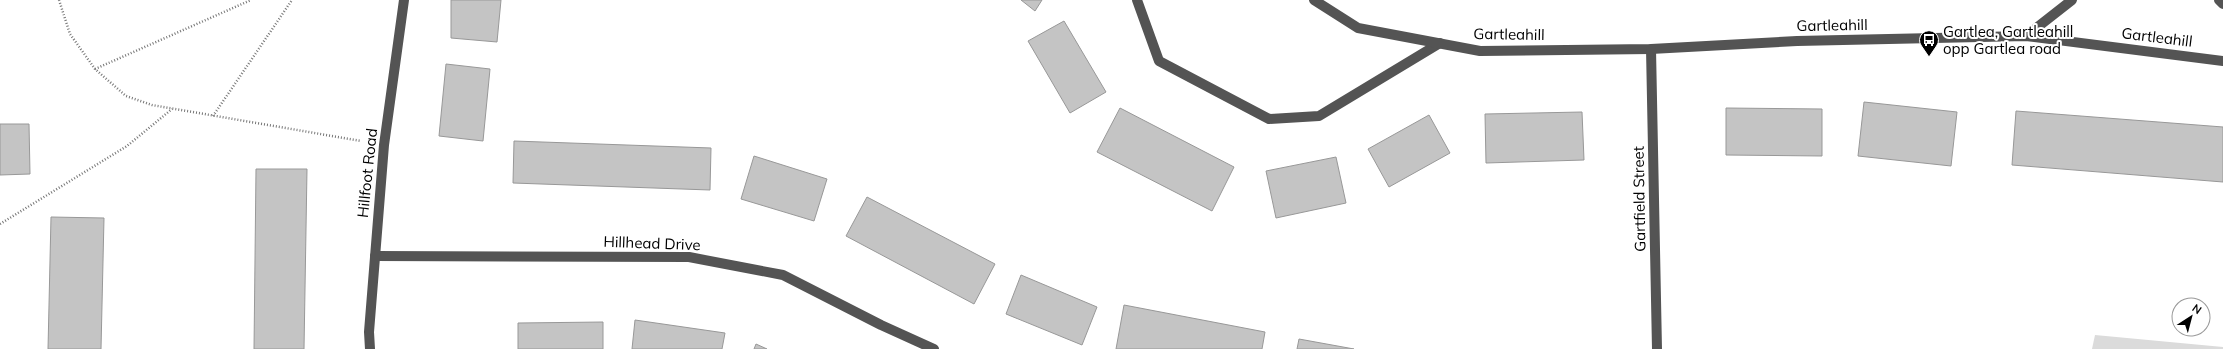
<svg xmlns="http://www.w3.org/2000/svg" width="2223" height="349" viewBox="0 0 2223 349" font-family="Mulish,sans-serif">
<rect width="100%" height="100%" fill="#fff"/>
<polygon fill="#dbdbdb" points="2095,335 2223,347 2223,349 2092,349"/>
<g fill="#c4c4c4" stroke="#989898">
<polygon points="451,0 501,0 497,42 451,38"/>
<polygon points="1021,0 1042,0 1035,11"/>
<polygon points="1064,21 1106,92 1070,113 1028,41"/>
<polygon points="446,64 490,69 483,141 439,136"/>
<polygon points="1864,102 1957,112 1951,166 1858,156"/>
<polygon points="1120,108 1234,167 1212,211 1097,152"/>
<polygon points="1726,108 1822,109 1822,156 1726,155"/>
<polygon points="2016,111 2223,127 2223,182 2012,165"/>
<polygon points="1582,112 1584,160 1486,163 1485,114"/>
<polygon points="1429,115 1450,153 1389,187 1368,149"/>
<polygon points="0,124 29,124 30,174 0,175"/>
<polygon points="514,141 711,148 710,190 513,183"/>
<polygon points="754,156 827,179 814,221 741,199"/>
<polygon points="1336,157 1346,203 1276,218 1266,171"/>
<polygon points="256,169 307,169 304,349 254,349"/>
<polygon points="867,197 995,264 974,304 846,236"/>
<polygon points="51,217 104,218 101,349 48,349"/>
<polygon points="1021,275 1097,307 1082,345 1006,314"/>
<polygon points="1124,305 1265,332 1262,349 1116,349"/>
<polygon points="635,320 725,333 722,349 632,349"/>
<polygon points="603,322 603,349 518,349 518,323"/>
<polygon points="1299,339 1354,349 1297,349"/>
<polygon points="756,344 767,349 754,349"/>
</g>
<g fill="none" stroke-linecap="round" stroke-linejoin="round">
<g stroke="#767676" stroke-width="2.5" stroke-dasharray="1 2" stroke-linecap="butt">
<polyline points="59,0 70,34 95,69 126,96 152,105 361,141"/>
<polyline points="95,69 251,0"/>
<polyline points="213,116 292,0"/>
<polyline points="0,224 127,146 172,109"/>
</g>
<g stroke="#545454" stroke-width="10">
<polyline points="1137,0 1159,61 1269,119 1319,116 1440,43"/>
<polyline points="1314,0 1358,28 1480,51 1651,49 1797,41 2026,36 2223,61"/>
<polyline points="2219,0 2223,4"/>
<polyline points="2026,36 2072,0"/>
<polyline points="1651,49 1657,349"/>
<polyline points="375,256 689,257 783,275 881,325 934,349"/>
<polyline points="370,349 369,332 384,145 404,0"/>
</g>
</g>
<defs>
<g id="bus-pin" transform="scale(1)"><path d="M0 17L-7.5 6A9.5 9.5 0 1 1 7.5 6Z" fill="#000" stroke="#fff"/><path d="M-5-6H5V4H4V6H2V4H-2V6H-4V4H-5ZM-3.5-4V0h7V-4ZM-3.5 1.2v1.5H-2V1.2ZM2 1.2v1.5H3.5V1.2Z" fill="#fff"/></g>
</defs>
<g fill-rule="evenodd">
<use href="#bus-pin" x="1929" y="40"/>
</g>
<g text-anchor="middle" dominant-baseline="central" stroke-width="4" stroke-linejoin="round" paint-order="stroke">
<g font-size="15" fill="#000" stroke="#fff">
<text transform="translate(1832 25) rotate(-1)">Gartleahill</text>
<text transform="translate(1509 34) rotate(1)">Gartleahill</text>
<text transform="translate(2157 37) rotate(7)">Gartleahill</text>
<text transform="translate(367 173) rotate(-84)">Hillfoot Road</text>
<text transform="translate(1639 199) rotate(-91)">Gartfield Street</text>
<text transform="translate(652 243) rotate(2)">Hillhead Drive</text>
</g>
<g font-size="15" fill="#000" stroke="#fff" text-anchor="start">
<text x="1943" y="31">Gartlea, Gartleahill<tspan x="1943" dy="17">opp Gartlea road</tspan></text>
</g>
</g>
<g transform="translate(2191 317) rotate(36)"><circle r="19" fill="#ffffff" stroke="#999999"/>
<path d="M0-3L7 15L0 10L-7 15Z" fill="#000000"/>
<text y="-6" font-size="11" font-weight="bold" text-anchor="middle" fill="#000000">N</text>
</g>
</svg>
